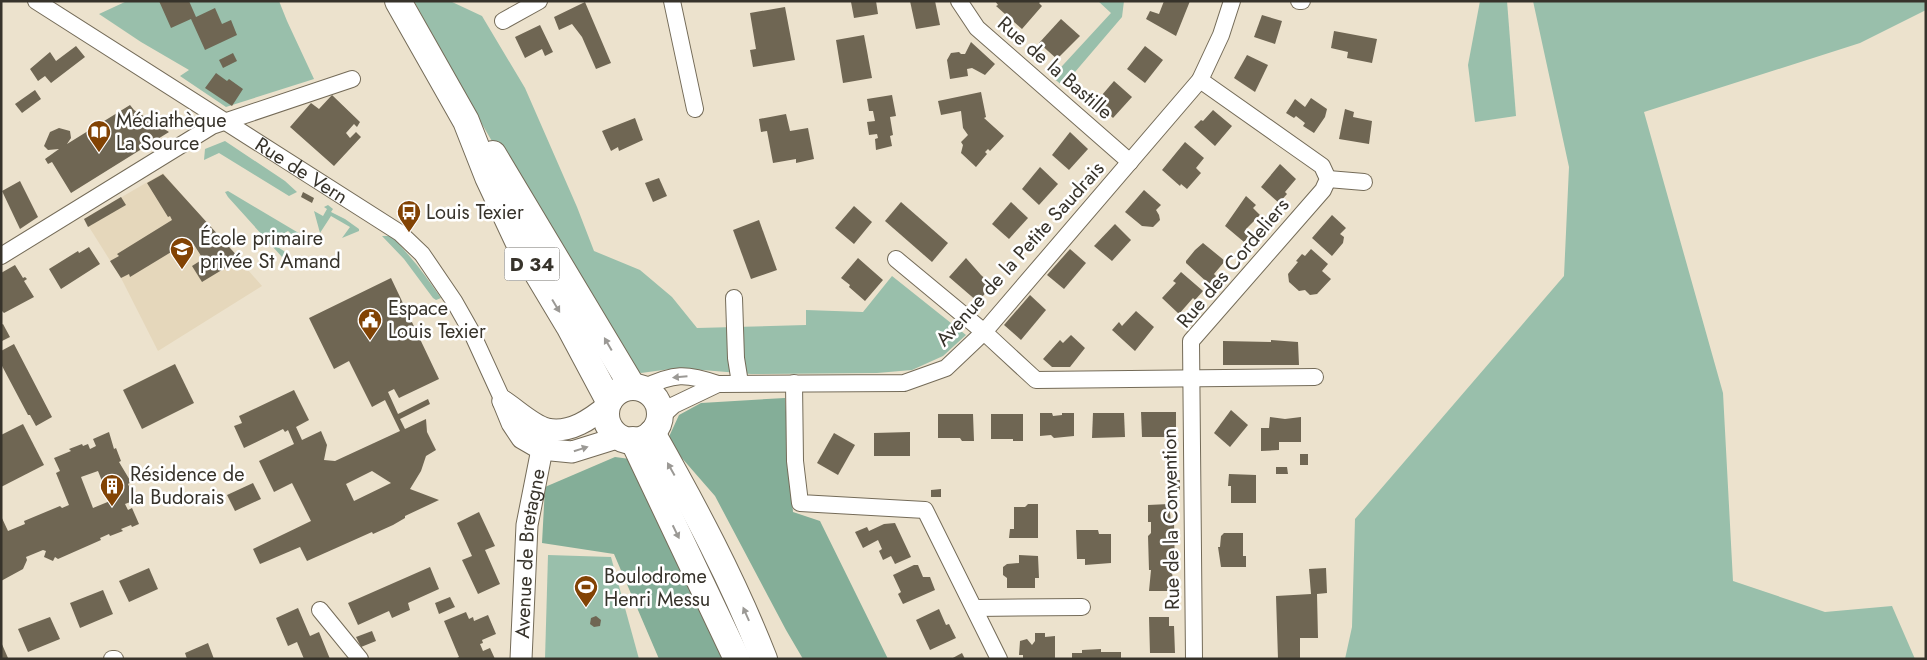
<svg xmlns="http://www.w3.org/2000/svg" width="1927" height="660" viewBox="0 0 1927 660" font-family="Jost,sans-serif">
<rect width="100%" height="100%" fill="#ece2cd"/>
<polygon fill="#e5d7bb" points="163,173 262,286 158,351 121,278 84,219"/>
<g fill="#99bfab">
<polygon points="127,1 279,1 287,21 314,79 226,107 180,76 189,70 141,42 99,14"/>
<polygon points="414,1 450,1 482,16 525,88 577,207 594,251 640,270 672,297 697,328 806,325 806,310 863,312 892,276 966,335 943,356 912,370 877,373 751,374 678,368 641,373 628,368 613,348 462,90"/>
<polygon points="1098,1 1124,1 1122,17 1063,86 1052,77 1111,13"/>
<polygon points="1480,1 1507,1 1516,116 1475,122 1468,65"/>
<polygon points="1533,1 1926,1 1926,10 1860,43 1644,112 1723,393 1733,581 1825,612 1892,606 1915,659 1345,659 1352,627 1355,519 1564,276 1569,167"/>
<polygon points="225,141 285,181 297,192 289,196 219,153 204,160 205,149"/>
<path d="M228 191 302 235 303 237 299 241 288 231C282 234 279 238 276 246L287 253V255L282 257 228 197 225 192Z"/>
<polygon points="328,205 333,209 331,212 345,219 359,229 359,231 342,238 350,227 331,216 320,233 314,211 323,216 327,209 324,207"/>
<path d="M382 236H391C410 255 426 276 441 298L436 300 433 298 404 259Z"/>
<polygon points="548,555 611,557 639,659 545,659"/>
</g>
<g fill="#84ae98">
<polygon points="785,398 793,512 820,521 888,659 803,659 786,630 715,496 667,441 679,415 701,403"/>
<polygon points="615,457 630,459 724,659 659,659 614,554 542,543 545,487"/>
</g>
<g fill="#6f6653" fill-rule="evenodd">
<polygon points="159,1 189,1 196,17 215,8 222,24 231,20 237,35 205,50 191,19 171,28"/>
<polygon points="876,1 878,14 854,18 851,2"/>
<polygon points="910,1 935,1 940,25 916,29"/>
<polygon points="995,1 1041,1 1039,3 1042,6 1022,29 996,6 998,5"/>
<polygon points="1164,1 1190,1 1176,36 1146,19 1150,11 1159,14"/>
<polygon points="585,2 611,63 596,69 582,37 572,24 559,30 554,17"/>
<polygon points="785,7 795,60 753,67 750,50 756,49 750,13"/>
<polygon points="1262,15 1282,21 1275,44 1254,37"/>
<polygon points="1061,19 1080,36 1057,59 1039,43"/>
<polygon points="540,25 553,52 545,56 542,49 525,58 515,37"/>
<polygon points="1334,31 1377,39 1372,63 1347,58 1348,52 1331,48"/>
<polygon points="864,35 872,78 843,83 836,40"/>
<polygon points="971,42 995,64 985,75 972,68 967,69 968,76 950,79 947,60 951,53 959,52 961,54 965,54"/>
<polygon points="76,46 85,57 51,83 45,76 38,81 30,69 50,52 56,61"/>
<polygon points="1145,46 1163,60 1145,83 1127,69"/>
<polygon points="233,53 237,61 223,68 219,60"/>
<polygon points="1247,55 1268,65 1255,92 1234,78"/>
<polygon points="216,73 227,81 229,79 243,89 232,106 205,88"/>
<polygon points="1114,81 1132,97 1113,118 1096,102"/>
<polygon points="35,90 41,99 22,113 15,104"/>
<polygon points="981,92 986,117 984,118 1004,136 990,151 988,149 985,152 987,154 976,167 961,153 963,145 961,142 968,135 963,128 961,111 941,115 938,101"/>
<polygon points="332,95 360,122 357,127 354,124 346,133 350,138 356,132 361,137 334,166 290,127 311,103 319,109"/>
<polygon points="892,95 896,116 890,117 893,135 890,136 892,146 876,150 875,139 878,138 877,134 869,135 867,122 875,121 873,111 869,111 867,99"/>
<polygon points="1311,98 1327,109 1325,117 1314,133 1303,126 1305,123 1296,116 1294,118 1286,113 1295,99 1305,107"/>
<polygon points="130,105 134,110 169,132 71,193 52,162 48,164 45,159 59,149 48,150 44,146 50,132 59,128 70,131 71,138 67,144"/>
<polygon points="1345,109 1354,112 1353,117 1372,121 1369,144 1339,139"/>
<polygon points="1213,110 1232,126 1215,146 1194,127 1201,120 1203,121"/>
<polygon points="786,114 790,131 808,128 814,159 796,163 796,159 773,163 767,131 761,132 759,119"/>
<polygon points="635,118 643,140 619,151 618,147 611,151 602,131"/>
<polygon points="1070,132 1088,149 1069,170 1052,155"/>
<polygon points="1185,142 1204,158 1196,168 1201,173 1187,189 1181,184 1180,186 1162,170"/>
<polygon points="1280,164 1296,179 1285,192 1287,194 1279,203 1261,187"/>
<polygon points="1040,167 1058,184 1039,205 1022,189"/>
<polygon points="163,174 240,259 202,282 192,266 203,259 191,240 130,277 129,274 121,278 110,261 119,256 117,254 172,220 170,216 168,217 147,183"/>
<polygon points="659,178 667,196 653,202 645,183"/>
<polygon points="20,181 38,217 20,229 2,191"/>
<polygon points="1144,190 1161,205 1156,210 1159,215 1160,220 1153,227 1142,226 1125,212"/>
<polygon points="303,192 314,198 312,203 301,197"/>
<polygon points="1246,196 1256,205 1253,208 1260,215 1246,229 1251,234 1244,242 1225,226"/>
<polygon points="121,197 126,205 88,227 84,219"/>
<polygon points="901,202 948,243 932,262 885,221"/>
<polygon points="1011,202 1028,218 1009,239 992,224"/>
<polygon points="854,206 872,222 854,244 835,228"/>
<polygon points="1332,215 1346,228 1340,234 1344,237 1343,243 1332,256 1312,238"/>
<polygon points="759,220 777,270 751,279 733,230"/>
<polygon points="1115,224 1131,240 1112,261 1094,246"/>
<polygon points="1203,243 1225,261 1214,274 1216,276 1209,284 1186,263 1186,261 1195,250"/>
<polygon points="89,247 100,264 61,289 49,269 78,251 79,253"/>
<polygon points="1070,249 1086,263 1064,289 1047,275"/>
<polygon points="1311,249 1328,264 1322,271 1331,279 1317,294 1310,295 1305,290 1299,291 1289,282 1288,274 1298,262 1296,261 1302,254 1305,256"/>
<polygon points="858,258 883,280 865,301 849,287 850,285 841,278"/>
<polygon points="966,258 981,275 992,285 978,302 949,277"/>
<polygon points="15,265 23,278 25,277 27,279 24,281 34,297 4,313 1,310 1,273"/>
<polygon points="1181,272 1203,291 1195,300 1193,298 1179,314 1162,298 1176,283 1173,281"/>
<path d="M391 278 439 379 399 398 394 389 388 392 398 414 428 399 430 404 400 419 405 429 426 419 427 432 436 450 426 456 421 471 410 489 439 500 405 516V518L393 525 373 534 372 532 307 561 300 547 260 564 253 549 311 521 292 483 274 492 259 461 294 444 288 430 285 432 283 429 244 448 234 426 242 423 239 416 294 390 309 420 296 427 302 440 321 431 327 445 324 460 335 461 400 431 385 400 372 407 349 361 334 369 309 318ZM372 471 391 483 354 501 346 484Z"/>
<polygon points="1030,295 1046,310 1021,340 1004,325"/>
<polygon points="1136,311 1154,327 1135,351 1112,330 1119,322 1122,326"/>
<polygon points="3,324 10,337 2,341 1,325"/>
<polygon points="1071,335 1085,348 1070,367 1052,367 1043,359 1060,340 1063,343"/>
<polygon points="1271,340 1298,342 1299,365 1223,365 1223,341 1271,342"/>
<polygon points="14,344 52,417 36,426 30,415 28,415 1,364 1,351"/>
<polygon points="175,364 194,403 142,429 123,390"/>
<polygon points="1231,410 1248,425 1230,447 1214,433"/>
<polygon points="1141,412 1176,412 1176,437 1142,437"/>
<polygon points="1040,413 1052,413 1053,416 1062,415 1062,413 1074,413 1074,436 1054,438 1051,435 1040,436"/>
<polygon points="1093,413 1124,413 1125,437 1092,438"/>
<polygon points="938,414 973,414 974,441 962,441 960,438 938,438"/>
<polygon points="991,414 1023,414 1023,441 1013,441 1013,439 991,439"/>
<polygon points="1270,417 1285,419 1301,417 1301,442 1279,442 1279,450 1261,451 1261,428 1269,428"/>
<polygon points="23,424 44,465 1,487 1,435"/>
<path d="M109 432 114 449 116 448 121 461 119 462 131 482 128 484 132 493 134 492 138 499 125 504 128 510 132 508 139 524 132 527 131 525 121 529 123 531 110 536 109 534 100 538 101 540 58 559 55 557 53 561 44 557 46 551 43 550 26 557 27 560 23 569 1 581V516L8 531 25 524 24 521 60 506 62 508 69 505 56 473 60 471 54 458 71 451 69 449 82 444 83 446 88 444 90 449 96 446 93 439ZM98 471 110 501 93 508 81 477Z"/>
<polygon points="910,432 910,456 874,456 874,433"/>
<polygon points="834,433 855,445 838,475 817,463"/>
<rect x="1300" y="454" width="8" height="11"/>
<polygon points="1276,467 1287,467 1288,474 1276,474"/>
<polygon points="1229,474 1256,475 1256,503 1231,503 1231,486 1228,486"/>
<rect x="1171" y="480" width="9" height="10"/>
<polygon points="253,483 261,499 235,511 227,495"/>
<polygon points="941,489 941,497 931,497 931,490"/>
<polygon points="1028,504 1038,504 1038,538 1009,538 1010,529 1014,529 1014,507 1025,507"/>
<polygon points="1169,504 1171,522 1174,522 1175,572 1172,572 1173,581 1169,581 1169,591 1149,591 1151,570 1149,570 1148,536 1151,533 1151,522 1148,522 1148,505"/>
<polygon points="479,512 495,546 485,550 500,584 478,594 462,560 472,556 457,523"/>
<polygon points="895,523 911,557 895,564 891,556 883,560 879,551 882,549 878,540 863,548 855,532 867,527 869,531 884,524"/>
<polygon points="1076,530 1098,530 1099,534 1111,534 1111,563 1085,565 1085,559 1077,559"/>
<polygon points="1224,533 1243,533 1243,556 1246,556 1246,567 1221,567 1218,547 1220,547 1221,536"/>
<polygon points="1019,555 1038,556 1039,578 1035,578 1035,588 1007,588 1007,578 1003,575 1003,567 1007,564 1019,563"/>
<polygon points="914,565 918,565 923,577 930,577 935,590 903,604 898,594 901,592 893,575"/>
<polygon points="430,567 439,589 408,603 410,610 392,618 389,611 358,625 348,603"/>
<polygon points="149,568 158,589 129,602 119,581"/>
<polygon points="1326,568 1327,593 1317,594 1318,638 1300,638 1300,659 1278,659 1276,596 1311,594 1309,569"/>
<polygon points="103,590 113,614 80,628 70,603"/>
<polygon points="450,597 455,607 439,614 435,603"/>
<polygon points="298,608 310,636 319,632 330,659 304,659 297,642 288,646 276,618"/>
<polygon points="939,609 946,625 949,624 956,638 930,650 916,620"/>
<polygon points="466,612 469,619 473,617 474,621 488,615 496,634 482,640 483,643 480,644 483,651 490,648 495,659 455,659 459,657 444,621"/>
<polygon points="596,616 601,620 600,626 594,627 590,624 591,618"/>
<polygon points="50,617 60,639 28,652 18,629"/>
<polygon points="1149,617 1169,617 1169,626 1174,626 1175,653 1150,653"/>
<polygon points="372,631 376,641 361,647 356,637"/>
<polygon points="1035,633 1045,633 1045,637 1055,636 1055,659 1023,659 1023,655 1019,655 1020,641 1027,639 1032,645 1035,641"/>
<polygon points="1,642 8,658 7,659 1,659"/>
<polygon points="208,643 214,659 187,659 185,653"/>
<polygon points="1101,649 1101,652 1121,652 1121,659 1072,659 1072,653 1082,653 1082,650"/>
<polygon points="962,653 965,659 951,659"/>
</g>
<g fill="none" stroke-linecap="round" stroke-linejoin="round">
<g stroke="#746b58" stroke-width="18">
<g id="minor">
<path id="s1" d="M36 1 400 233 422 254 454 301 471 331 503 401"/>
<polyline points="672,1 695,109"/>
<polyline points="959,1 977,28 1130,162"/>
<polyline points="1299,1 1302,1"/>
<polyline points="503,21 539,1"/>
<polyline points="1328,179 1364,182"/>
<polyline points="1,256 212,126 352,79"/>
<polyline points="896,259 984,332 1036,380 1315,377"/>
<polyline points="734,298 736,358 740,383"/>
<polyline points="794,383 795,461 800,503 925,510 999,659"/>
<path d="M643 388C674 373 686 373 718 384L904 383 946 368 984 332 1200 80 1221 35 1232 1"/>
<polyline points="660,418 674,405 718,384"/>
<polyline points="975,608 1082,607"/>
<polyline points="320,610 360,659"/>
<polyline points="112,659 115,659"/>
<polyline points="1194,659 1191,341 1323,190 1328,179 1322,166 1200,80"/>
</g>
</g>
<g stroke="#746b58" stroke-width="23">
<g id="tertiary">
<polyline points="503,401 512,423 522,438 541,449 572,452 620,437"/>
<path d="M503 401C516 409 532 425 547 429 570 434 591 419 608 405"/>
<path id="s2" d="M521 659 527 525 546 429"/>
</g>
</g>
<g stroke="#746b58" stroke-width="28">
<g id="primary">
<polyline points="398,1 466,121 488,177 518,241 569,326 609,401"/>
<polyline points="493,154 632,386"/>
<circle cx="633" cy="414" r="27"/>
<path d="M652 433C694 507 733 580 764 659"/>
<polyline points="633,440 737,659"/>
</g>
</g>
<use href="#minor" stroke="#fff" stroke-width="16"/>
<use href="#tertiary" stroke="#fff" stroke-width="21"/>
<use href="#primary" stroke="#fff" stroke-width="26"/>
</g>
<defs><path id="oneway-solid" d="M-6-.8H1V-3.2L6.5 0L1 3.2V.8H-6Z" transform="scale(1.25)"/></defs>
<g fill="#9b9995">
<use href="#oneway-solid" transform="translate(556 306) rotate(59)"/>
<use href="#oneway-solid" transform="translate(608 344) rotate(-120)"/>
<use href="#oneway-solid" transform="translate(680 377) rotate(175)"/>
<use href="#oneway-solid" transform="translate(581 449) rotate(-18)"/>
<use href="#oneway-solid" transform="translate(671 469) rotate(-119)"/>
<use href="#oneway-solid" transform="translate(676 532) rotate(64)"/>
<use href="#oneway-solid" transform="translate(746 614) rotate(-114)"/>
</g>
<defs>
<g id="library-pin" transform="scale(1.25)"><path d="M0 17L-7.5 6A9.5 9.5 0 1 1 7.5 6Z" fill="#824304" stroke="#fff"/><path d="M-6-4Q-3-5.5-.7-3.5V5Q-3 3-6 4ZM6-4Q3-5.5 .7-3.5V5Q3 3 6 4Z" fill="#fff"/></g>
<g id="bus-pin" transform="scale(1.25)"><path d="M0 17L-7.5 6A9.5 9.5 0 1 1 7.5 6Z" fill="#824304" stroke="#fff"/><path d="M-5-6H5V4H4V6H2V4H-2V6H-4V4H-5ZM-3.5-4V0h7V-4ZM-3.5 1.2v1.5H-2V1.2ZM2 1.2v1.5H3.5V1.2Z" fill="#fff"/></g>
<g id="school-pin" transform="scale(1.25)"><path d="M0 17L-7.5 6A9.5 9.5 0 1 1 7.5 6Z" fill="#824304" stroke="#fff"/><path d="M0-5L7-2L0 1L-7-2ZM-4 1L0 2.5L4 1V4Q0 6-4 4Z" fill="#fff"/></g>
<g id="civic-pin" transform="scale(1.25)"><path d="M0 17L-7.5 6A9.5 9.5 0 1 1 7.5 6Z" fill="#824304" stroke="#fff"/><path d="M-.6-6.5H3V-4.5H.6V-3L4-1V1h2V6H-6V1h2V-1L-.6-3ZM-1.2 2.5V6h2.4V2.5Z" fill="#fff"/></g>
<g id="building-pin" transform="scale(1.25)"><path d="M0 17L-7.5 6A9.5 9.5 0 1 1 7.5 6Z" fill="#824304" stroke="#fff"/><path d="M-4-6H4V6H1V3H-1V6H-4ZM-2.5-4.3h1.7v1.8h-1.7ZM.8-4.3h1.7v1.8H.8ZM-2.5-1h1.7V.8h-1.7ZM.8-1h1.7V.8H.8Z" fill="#fff"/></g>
<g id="stadium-pin" transform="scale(1.25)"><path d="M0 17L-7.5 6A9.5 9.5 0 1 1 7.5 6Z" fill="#824304" stroke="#fff"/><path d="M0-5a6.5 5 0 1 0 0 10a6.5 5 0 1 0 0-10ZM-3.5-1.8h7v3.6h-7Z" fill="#fff"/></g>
</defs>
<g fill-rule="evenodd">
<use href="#library-pin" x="99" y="132"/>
<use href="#bus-pin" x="409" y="212"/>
<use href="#school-pin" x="182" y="249"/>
<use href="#civic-pin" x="370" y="320"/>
<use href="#building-pin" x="112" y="486"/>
<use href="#stadium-pin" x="586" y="587"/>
</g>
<g text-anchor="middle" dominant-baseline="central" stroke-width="5" stroke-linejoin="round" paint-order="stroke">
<rect fill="#fff" stroke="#73706b" stroke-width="1" x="504.5" y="247.5" width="55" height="33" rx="4"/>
<g font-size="19" font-weight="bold" fill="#37332b">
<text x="532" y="264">D 34</text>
</g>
<g font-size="20" fill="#37332b" stroke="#fff">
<text transform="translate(1055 68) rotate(41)">Rue de la Bastille</text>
<text stroke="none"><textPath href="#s1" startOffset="315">Rue de Vern</textPath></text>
<text transform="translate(1020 254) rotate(-48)">Avenue de la Petite Saudrais</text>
<text transform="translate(1233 263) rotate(-50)">Rue des Cordeliers</text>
<text transform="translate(1171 519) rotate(-91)">Rue de la Convention</text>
<text stroke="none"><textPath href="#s2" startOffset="106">Avenue de Bretagne</textPath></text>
</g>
<g font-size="20" fill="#37332b" stroke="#fff" text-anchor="start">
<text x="116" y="120">Médiathèque<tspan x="116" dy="23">La Source</tspan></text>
<text x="426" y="212">Louis Texier</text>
<text x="200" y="238">École primaire<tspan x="200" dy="23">privée St Amand</tspan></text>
<text x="388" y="308">Espace<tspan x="388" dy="23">Louis Texier</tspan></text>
<text x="130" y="474">Résidence de<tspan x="130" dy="23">la Budorais</tspan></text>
<text x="604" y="576">Boulodrome<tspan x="604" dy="23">Henri Messu</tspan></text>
</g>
</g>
<rect width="1927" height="660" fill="none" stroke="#37332b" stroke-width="5"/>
</svg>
